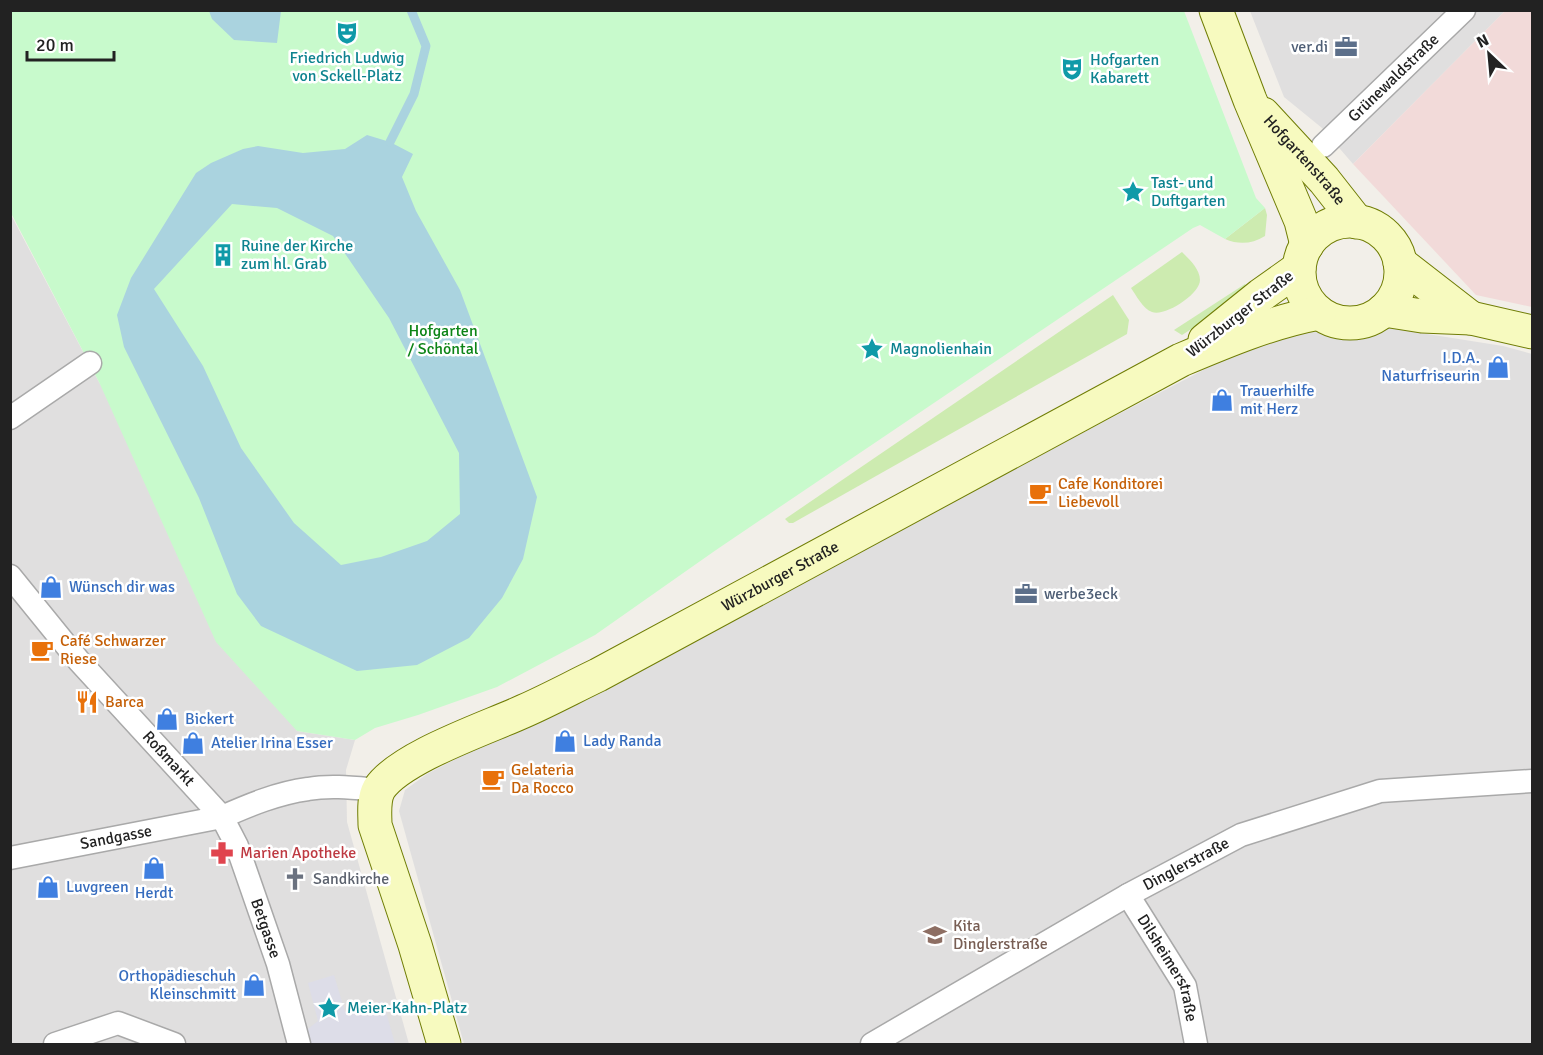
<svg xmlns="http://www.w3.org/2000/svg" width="1543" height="1055" viewBox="0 0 1543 1055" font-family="Signika,sans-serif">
<rect width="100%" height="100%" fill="#f2efe9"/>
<g fill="#e0dfdf">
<polygon points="1250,11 1505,11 1353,164 1322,128 1284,97"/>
<polygon points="10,213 99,382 297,731 355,740 346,770 347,822 409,1044 11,1044"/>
<polygon points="1351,322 1503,346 1532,354 1532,1044 464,1044 399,811 405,790 427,774 1261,340"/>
</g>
<polygon fill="#f2dad9" points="1505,11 1532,11 1532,307 1476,295 1353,164"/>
<g fill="#cdebb0">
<path d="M1265 208 1267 215 1265 236C1252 244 1239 245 1225 239Z"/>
<path d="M1182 252C1189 259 1200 269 1200 280 1200 294 1165 317 1152 312 1143 309 1136 295 1131 288Z"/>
<polygon points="1245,284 1250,292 1182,335 1174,330"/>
<polygon points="1113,295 1129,320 1127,334 793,523 789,523 785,519"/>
</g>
<polygon fill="#c8facc" points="10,11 1184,11 1256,198 1265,208 1225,239 1200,225 1193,228 716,550 595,635 497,687 418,715 375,728 355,740 297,731 216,642 99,382 11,213"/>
<polygon fill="#dddde8" points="334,975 345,1012 383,1001 395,1044 289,1044 318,1021 308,983"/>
<g fill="#aad3df" fill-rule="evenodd">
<polygon points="209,11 281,11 277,43 234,40 212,19"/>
<path d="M367 135 390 142 413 154 402 177 416 211 460 290 537 497 523 559 502 598 469 638 417 665 357 671 261 626 237 594 199 498 124 347 117 315 131 278 196 173 211 163 243 149 258 146 303 153 345 149ZM232 204 277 208 333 236 389 318 459 453 460 514 427 541 381 557 341 565 294 523 241 448 203 366 154 289Z"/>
</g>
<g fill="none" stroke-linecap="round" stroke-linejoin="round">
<polyline stroke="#aad3df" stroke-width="9" points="390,142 414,94 426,46 411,10"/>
<g stroke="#a9a9a9" stroke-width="25">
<g id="street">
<path id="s1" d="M1323 146 1464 10"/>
<polyline points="10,418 90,363"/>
<path id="s2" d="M10 576 79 661 222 817 237 846 278 964 299 1044"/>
<path id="s3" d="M10 858 222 817C249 805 278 793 308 789 331 785 355 788 379 790"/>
<path id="s4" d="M1128 895 1185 986 1196 1044"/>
<polyline points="55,1044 118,1023 174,1044"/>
<path id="s5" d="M872 1044 1128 895 1241 835 1380 791 1532 781"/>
</g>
</g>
<g stroke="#707d05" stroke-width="35">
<g id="secondary">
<polyline points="1216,10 1250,100 1301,221 1307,245"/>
<path id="s6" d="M1263 114 1324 180 1357 222"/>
<circle cx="1350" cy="272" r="51"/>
<polyline points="1400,263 1471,318"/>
<polyline points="1384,310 1422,316 1471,318 1532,332"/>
<polyline points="1205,340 1261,295 1299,268"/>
<path id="s7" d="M444 1044 415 945 375 825C375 814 373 800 379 789 400 757 487 728 524 711 549 700 573 687 598 675L1181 360C1226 341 1271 322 1319 313"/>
</g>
</g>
<use href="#street" stroke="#fff" stroke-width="22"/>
<use href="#secondary" stroke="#f7fabf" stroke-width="33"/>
</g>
<defs>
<g id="theatre-bare" transform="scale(1.8)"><path d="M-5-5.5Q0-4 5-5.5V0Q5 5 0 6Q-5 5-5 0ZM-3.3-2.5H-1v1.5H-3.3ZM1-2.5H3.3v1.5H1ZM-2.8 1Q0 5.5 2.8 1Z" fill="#0f9aa8" stroke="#fff" stroke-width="2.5" paint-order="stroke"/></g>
<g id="office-bare" transform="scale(1.8)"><path d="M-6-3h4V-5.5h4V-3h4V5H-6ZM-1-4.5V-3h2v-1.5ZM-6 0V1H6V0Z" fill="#5c6f8a" stroke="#fff" stroke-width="2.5" paint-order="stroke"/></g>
<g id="sight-bare" transform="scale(1.8)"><path d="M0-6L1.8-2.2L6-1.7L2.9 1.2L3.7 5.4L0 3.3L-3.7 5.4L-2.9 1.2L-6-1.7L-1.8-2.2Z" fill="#0f9aa8" stroke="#fff" stroke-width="2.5" paint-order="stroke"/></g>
<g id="building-bare" transform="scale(1.8)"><path d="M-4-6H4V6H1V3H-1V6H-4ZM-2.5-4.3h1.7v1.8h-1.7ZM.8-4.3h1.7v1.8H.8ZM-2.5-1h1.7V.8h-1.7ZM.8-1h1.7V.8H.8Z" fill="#0f9aa8" stroke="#fff" stroke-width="2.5" paint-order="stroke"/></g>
<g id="shop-bare" transform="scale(1.8)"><path d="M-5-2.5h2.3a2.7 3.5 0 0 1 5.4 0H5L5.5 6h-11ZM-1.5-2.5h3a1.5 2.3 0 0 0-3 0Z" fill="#3f7fe0" stroke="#fff" stroke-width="2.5" paint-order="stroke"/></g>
<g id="cafe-bare" transform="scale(1.8)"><path d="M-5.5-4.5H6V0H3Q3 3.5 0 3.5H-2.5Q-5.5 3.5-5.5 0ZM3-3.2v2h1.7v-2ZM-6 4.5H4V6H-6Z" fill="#e8710a" stroke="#fff" stroke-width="2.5" paint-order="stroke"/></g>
<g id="restaurant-bare" transform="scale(1.8)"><path d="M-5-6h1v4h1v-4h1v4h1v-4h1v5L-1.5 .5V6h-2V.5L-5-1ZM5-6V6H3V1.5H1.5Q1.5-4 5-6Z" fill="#e8710a" stroke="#fff" stroke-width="2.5" paint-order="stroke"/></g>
<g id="pharmacy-bare" transform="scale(1.8)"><path d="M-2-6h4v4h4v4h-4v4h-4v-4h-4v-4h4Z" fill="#e0444e" stroke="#fff" stroke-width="2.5" paint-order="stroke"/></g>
<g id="church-bare" transform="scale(1.8)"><path d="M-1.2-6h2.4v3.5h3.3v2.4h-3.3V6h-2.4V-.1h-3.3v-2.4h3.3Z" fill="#6b7280" stroke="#fff" stroke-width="2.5" paint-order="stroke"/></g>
<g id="school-bare" transform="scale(1.8)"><path d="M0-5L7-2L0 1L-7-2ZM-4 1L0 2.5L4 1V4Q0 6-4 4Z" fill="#8d6e63" stroke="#fff" stroke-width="2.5" paint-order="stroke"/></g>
</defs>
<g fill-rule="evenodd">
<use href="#theatre-bare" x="347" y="33"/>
<use href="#office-bare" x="1346" y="47"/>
<use href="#theatre-bare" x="1072" y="69"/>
<use href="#sight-bare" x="1133" y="192"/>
<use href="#building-bare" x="223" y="255"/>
<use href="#sight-bare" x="872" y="349"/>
<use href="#shop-bare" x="1498" y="367"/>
<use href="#shop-bare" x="1222" y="400"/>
<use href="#cafe-bare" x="1040" y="493"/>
<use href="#shop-bare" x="51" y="587"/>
<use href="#office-bare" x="1026" y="594"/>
<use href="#cafe-bare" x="42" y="650"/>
<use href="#restaurant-bare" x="87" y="702"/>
<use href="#shop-bare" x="167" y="719"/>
<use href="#shop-bare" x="565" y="741"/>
<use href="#shop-bare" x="193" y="743"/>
<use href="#cafe-bare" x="493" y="779"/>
<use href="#pharmacy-bare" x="222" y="853"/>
<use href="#shop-bare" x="154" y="868"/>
<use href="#church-bare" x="295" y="879"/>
<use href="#shop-bare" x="48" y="887"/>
<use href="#school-bare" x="935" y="935"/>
<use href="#shop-bare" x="254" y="985"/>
<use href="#sight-bare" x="329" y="1008"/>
</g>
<g text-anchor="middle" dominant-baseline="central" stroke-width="5" stroke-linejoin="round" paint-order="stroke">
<g font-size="16" fill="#4e5e75" stroke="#fff" text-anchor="end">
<text x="1328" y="47">ver.di</text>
<text x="1044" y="594" text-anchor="start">werbe3eck</text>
</g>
<g font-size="16" fill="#0d838f" stroke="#fff" text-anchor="start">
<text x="347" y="58" text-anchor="middle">Friedrich Ludwig<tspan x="347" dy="18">von Sckell-Platz</tspan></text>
<text x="1090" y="60">Hofgarten<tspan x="1090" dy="18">Kabarett</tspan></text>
<text x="1151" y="183">Tast- und<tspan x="1151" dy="18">Duftgarten</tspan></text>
<text x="241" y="246">Ruine der Kirche<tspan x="241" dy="18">zum hl. Grab</tspan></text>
<text x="890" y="349">Magnolienhain</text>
<text x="347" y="1008">Meier-Kahn-Platz</text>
</g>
<g font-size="16" fill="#222" stroke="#fff">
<text stroke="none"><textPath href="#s1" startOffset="98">Grünewaldstraße</textPath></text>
<text stroke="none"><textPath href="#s6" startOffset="62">Hofgartenstraße</textPath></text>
<text transform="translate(1240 314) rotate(-38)">Würzburger Straße</text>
<text stroke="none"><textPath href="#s7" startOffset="722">Würzburger Straße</textPath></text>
<text stroke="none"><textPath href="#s2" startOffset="242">Roßmarkt</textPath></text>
<text stroke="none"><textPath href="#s3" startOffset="108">Sandgasse</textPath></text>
<text stroke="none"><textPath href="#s5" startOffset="362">Dinglerstraße</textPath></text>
<text stroke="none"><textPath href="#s2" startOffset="441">Betgasse</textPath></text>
<text stroke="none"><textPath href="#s4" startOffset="84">Dilsheimerstraße</textPath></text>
</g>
<g font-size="16" fill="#0c8416" stroke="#fff">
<text x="443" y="331">Hofgarten<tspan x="443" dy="18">/ Schöntal</tspan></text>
</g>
<g font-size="16" fill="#366cbe" stroke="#fff" text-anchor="start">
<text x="1480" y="358" text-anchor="end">I.D.A.<tspan x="1480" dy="18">Naturfriseurin</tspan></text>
<text x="1240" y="391">Trauerhilfe<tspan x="1240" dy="18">mit Herz</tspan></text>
<text x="69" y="587">Wünsch dir was</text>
<text x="185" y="719">Bickert</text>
<text x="583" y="741">Lady Randa</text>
<text x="211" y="743">Atelier Irina Esser</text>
<text x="66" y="887">Luvgreen</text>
<text x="154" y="893" text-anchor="middle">Herdt</text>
<text x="236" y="976" text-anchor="end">Orthopädieschuh<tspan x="236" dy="18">Kleinschmitt</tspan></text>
</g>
<g font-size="16" fill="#c56008" stroke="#fff" text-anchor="start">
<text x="1058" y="484">Cafe Konditorei<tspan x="1058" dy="18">Liebevoll</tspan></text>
<text x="60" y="641">Café Schwarzer<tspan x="60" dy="18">Riese</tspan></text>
<text x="105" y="702">Barca</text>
<text x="511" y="770">Gelateria<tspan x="511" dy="18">Da Rocco</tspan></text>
</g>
<g font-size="16" fill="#be3a42" stroke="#fff" text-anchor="start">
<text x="240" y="853">Marien Apotheke</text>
</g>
<g font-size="16" fill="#5b616d" stroke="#fff" text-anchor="start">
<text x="313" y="879">Sandkirche</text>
</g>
<g font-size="16" fill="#785e54" stroke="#fff" text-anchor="start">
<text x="953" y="926">Kita<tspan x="953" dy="18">Dinglerstraße</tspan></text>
</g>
</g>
<rect width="1543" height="1055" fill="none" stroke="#222222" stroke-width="24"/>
<g transform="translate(1489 54) rotate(334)" stroke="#ffffff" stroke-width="4.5" paint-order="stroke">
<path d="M0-4.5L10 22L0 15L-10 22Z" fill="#222222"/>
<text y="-9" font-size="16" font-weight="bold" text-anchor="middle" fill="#222222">N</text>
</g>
<path d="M27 51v9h87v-9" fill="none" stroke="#222222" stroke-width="3"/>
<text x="36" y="51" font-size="18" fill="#222222" stroke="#ffffff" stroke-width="4.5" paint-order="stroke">20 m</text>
</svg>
